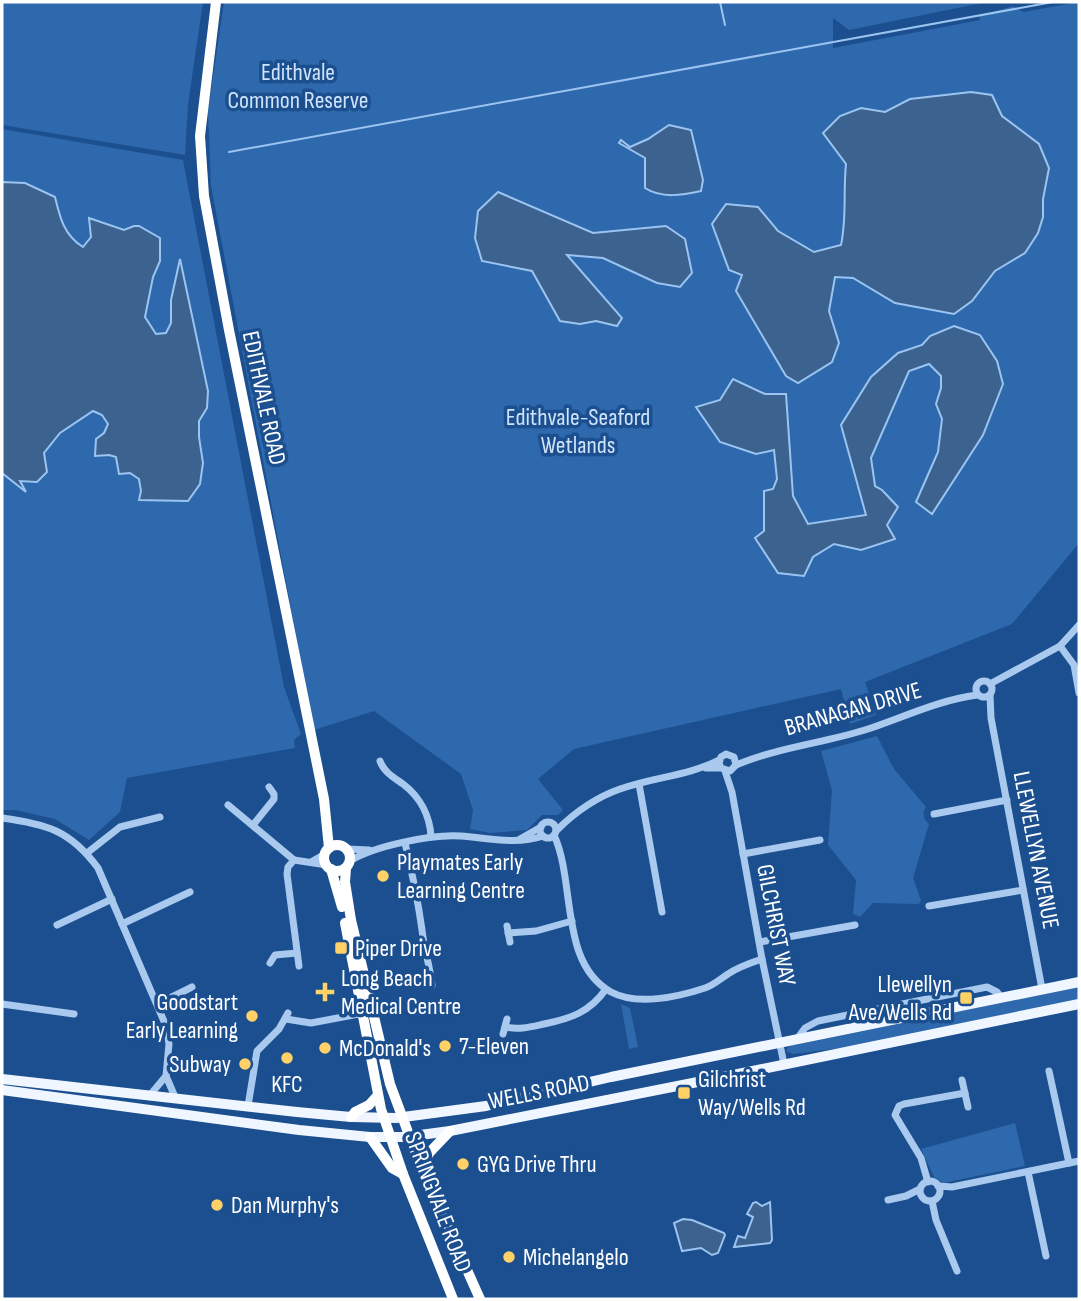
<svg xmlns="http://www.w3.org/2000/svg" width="1081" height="1301" viewBox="0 0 1081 1301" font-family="'Sofia Sans Condensed',sans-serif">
<rect width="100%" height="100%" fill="#1b4f8f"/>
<g fill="#2e69ad">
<polygon points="2,2 203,2 188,104 185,155 2,125"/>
<polygon points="224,2 987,2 849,30 833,18 833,48 980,20 979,16 1013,6 1023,12 1079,2 1079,543 1012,624 865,682 876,715 850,724 841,689 574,749 538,779 563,810 558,815 542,815 527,830 490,833 470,829 473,810 461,774 374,711 314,730 211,186 208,111"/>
<polygon points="2,129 183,160 284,687 301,734 294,740 295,748 127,778 120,812 89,840 55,819 15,810 2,810"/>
<path d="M877 736 894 769 926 807C922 814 923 819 929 824L913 878 921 900 919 904 873 903 860 917 853 914 856 880 828 845 832 790 821 751Z"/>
<polygon points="1079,987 1079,1000 849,1047 793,1054 786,1051 789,1046"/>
<polygon points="621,1004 630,1008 638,1047 629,1049"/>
<polygon points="1015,1123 1025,1166 943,1183 934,1177 921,1149"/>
</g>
<g fill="#3c6290" stroke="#9cc4f0" stroke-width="2">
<path d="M971 92 992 95 1002 116 1039 144 1049 168 1043 199V217L1038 233 1025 253 995 271 972 301 954 314 895 303 853 278 835 277 829 311 839 343 832 362 798 383 786 376 736 291 742 275 729 270 712 224 726 204 758 207 778 231 814 252 841 245C847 217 843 192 846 164L823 133 840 116 861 108 885 112 910 99Z"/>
<path d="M669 125 691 130 703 180 701 191C683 195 662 199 645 188V158L619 143 621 140 630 147 648 139Z"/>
<path d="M2 182 25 183 55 197C60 218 64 235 83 247L91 237 89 218 124 230 134 226H139L160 238V261L153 277 145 317 156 334 166 333 171 323V300L180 259 208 391 207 408 199 421V437L203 463 200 484 188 501 139 500 141 491 139 479 130 473 119 474 116 457 109 455 95 456 96 439 104 433 108 424 102 415 93 411 60 433 44 453 47 472 37 482 20 481 26 492 2 473Z"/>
<polygon points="498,192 593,233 666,226 685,239 692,273 680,287 657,283 603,258 567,255 622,318 617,326 596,321 580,324 560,321 532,271 482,261 475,238 478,211"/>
<polygon points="954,326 980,335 997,361 1003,384 983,435 932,514 916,502 938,452 942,419 936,404 941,388 941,376 929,364 909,371 871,458 875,486 882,490 898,507 887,525 895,539 861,550 834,544 813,557 804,576 778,573 755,538 764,531 764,491 773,489 777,479 774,450 756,454 720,442 696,407 720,400 733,379 765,394 786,394 793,496 808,524 866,515 841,425 871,377 898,353 922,345 930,336"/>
<polygon points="756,1202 762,1206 770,1202 772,1240 770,1243 734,1247 738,1236 745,1238 753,1217 747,1214 753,1203"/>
<polygon points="683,1219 692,1220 724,1233 725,1235 718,1253 712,1255 701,1248 682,1251 674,1223"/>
</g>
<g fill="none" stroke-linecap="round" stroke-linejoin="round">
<g stroke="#9cc4f0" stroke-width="2">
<polyline points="720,2 725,25"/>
<polyline points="229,152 1053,2"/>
</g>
<g stroke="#a9c9ee" stroke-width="7">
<polyline points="1060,646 1074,665 1079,693"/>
<circle cx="984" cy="689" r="8"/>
<polyline points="990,684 1060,646 1079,625"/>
<polyline points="990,695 991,718 1042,989"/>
<path d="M380 761C384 772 393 777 403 784 420 797 430 816 431 837"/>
<path d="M736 765C779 747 825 743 868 729 904 717 939 700 977 695"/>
<polyline points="706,768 721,768 730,771 736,765 734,757 726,754 721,757 719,763 721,768"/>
<polyline points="725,771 732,792 762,959 784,1064"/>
<polyline points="639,784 662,912"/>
<polyline points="228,805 294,860 327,865"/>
<polyline points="934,814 1007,800"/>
<path d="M2 818C46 824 70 830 98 868L166 1026 169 1044 166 1076 175 1097"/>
<circle cx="548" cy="830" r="8"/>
<polyline points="253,825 274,799 274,794 269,787"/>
<path d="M556 831C575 812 594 798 620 789 653 777 688 776 719 760"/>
<path d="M554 835C576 883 559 963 611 992 637 1006 678 997 705 988 714 985 720 979 728 974 738 967 750 963 762 959"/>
<polyline points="520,839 541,827"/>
<path d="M405 843C412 872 418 901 422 930 424 949 430 966 432 985"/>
<polyline points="347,849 369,850"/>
<polyline points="87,853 120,827 160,817"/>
<polyline points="743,854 820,840"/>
<polyline points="294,860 288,867 287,874 299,966"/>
<path d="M350 861C374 846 432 834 461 836 488 838 517 845 543 836"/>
<polyline points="311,862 325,854"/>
<polyline points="929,906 1023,890"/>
<polyline points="122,924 190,892"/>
<polyline points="57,925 112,899"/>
<polyline points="507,926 510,942"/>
<polyline points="508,933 536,931 572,921"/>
<polyline points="760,942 855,925"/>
<polyline points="270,963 275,955 297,953"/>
<polyline points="2,1004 74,1014"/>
<polyline points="158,1004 192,987"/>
<polyline points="286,1019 311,1023 364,1013"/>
<path d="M505 1027C519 1030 530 1027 544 1024 570 1019 590 1012 606 989"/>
<polyline points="503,1034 507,1019"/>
<polyline points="797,1039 805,1028 818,1021 987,987 997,992 1002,998"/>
<polyline points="1049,1071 1069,1163"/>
<polyline points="962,1080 968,1107"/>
<polyline points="150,1095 166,1076"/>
<polyline points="248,1106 257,1051 279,1029 288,1013"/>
<polyline points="1028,1172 1046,1256"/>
<circle cx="930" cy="1191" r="10"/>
<polyline points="928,1182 921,1158 895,1115 899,1106 904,1104 965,1093"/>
<polyline points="938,1186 952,1187 1079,1161"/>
<polyline points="888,1200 906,1196 920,1189"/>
<polyline points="932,1201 936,1220 957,1271"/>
</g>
<g stroke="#f0f6ff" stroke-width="10">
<polyline points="2,1079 297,1112 351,1117 396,1118 486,1106 611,1077 1079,982"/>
<polyline points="2,1090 299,1130 370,1137 405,1137 450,1131 733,1075 1079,1004"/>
</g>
<g stroke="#fff" stroke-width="10">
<polyline points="216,2 200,136 204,196 229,330 324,799 329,848"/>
<circle cx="337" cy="858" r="13"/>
<polyline points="346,868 345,882 351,920 390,1084 421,1167 480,1299"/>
<polyline points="331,869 342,907"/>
<polyline points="345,923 381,1109 403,1174 453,1299"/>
<polyline points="351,1117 355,1112 369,1105 378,1095"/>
<polyline points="370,1137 392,1168 403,1174"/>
<polyline points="421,1167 430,1152 450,1131"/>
</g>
</g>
<g fill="#ffd166" stroke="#1b4f8f" stroke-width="2.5">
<circle cx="383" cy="876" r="7"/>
<rect x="334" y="941" width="14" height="14" rx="3.5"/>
<path d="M321.5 981.5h7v7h7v7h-7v7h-7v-7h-7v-7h7z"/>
<rect x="959" y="991" width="14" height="14" rx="3.5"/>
<circle cx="252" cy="1016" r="7"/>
<circle cx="445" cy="1046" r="7"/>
<circle cx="325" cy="1048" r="7"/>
<circle cx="287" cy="1058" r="7"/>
<circle cx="245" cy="1064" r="7"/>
<rect x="677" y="1086" width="14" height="14" rx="3.5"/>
<circle cx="463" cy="1164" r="7"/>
<circle cx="217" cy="1205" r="7"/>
<circle cx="509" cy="1257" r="7"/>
</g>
<g text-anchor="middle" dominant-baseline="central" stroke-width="7" stroke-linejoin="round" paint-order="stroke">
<g font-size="24" fill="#cfe3fa" stroke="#1b4f8f">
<text x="298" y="72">Edithvale<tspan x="298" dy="28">Common Reserve</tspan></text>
<text x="578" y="417">Edithvale-Seaford<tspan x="578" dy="28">Wetlands</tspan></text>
</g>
<g font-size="24" fill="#fff" stroke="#1b4f8f">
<text transform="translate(264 398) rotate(78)">EDITHVALE ROAD</text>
<text transform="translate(853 709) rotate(-16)">BRANAGAN DRIVE</text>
<text transform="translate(1036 850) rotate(79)">LLEWELLYN AVENUE</text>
<text transform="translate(776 925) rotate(79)">GILCHRIST WAY</text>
<text transform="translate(539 1092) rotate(-11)">WELLS ROAD</text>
<text transform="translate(438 1202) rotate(69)">SPRINGVALE ROAD</text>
</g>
<g font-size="24" fill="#fff" stroke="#1b4f8f" text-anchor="start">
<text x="397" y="862">Playmates Early<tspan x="397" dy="28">Learning Centre</tspan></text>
<text x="355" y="948">Piper Drive</text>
<text x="341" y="978">Long Beach<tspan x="341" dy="28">Medical Centre</tspan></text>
<text x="952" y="984" text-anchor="end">Llewellyn<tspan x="952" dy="28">Ave/Wells Rd</tspan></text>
<text x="238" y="1002" text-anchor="end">Goodstart<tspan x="238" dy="28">Early Learning</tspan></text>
<text x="459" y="1046">7-Eleven</text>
<text x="339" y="1048">McDonald's</text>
<text x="231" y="1064" text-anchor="end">Subway</text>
<text x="698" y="1079">Gilchrist<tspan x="698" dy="28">Way/Wells Rd</tspan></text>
<text x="287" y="1084" text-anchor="middle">KFC</text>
<text x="477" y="1164">GYG Drive Thru</text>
<text x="231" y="1205">Dan Murphy's</text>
<text x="523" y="1257">Michelangelo</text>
</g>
</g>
<rect width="1081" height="1301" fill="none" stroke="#ffffff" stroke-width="7"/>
</svg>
